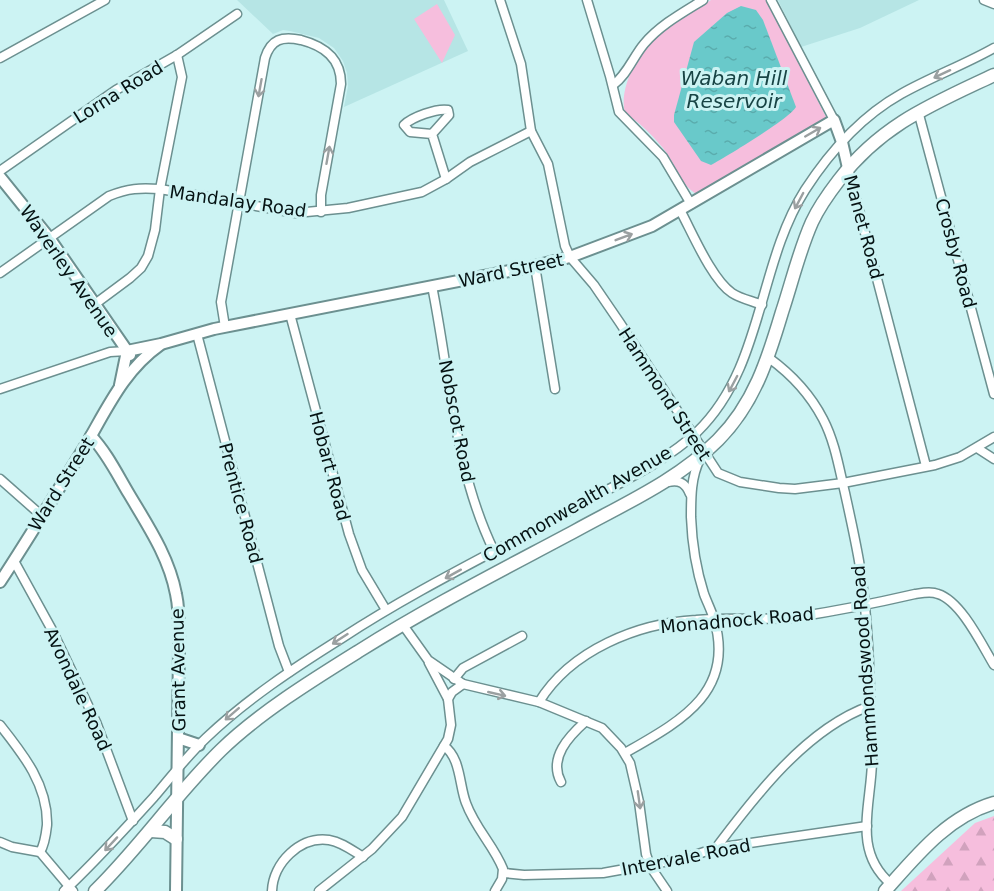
<svg xmlns="http://www.w3.org/2000/svg" width="994" height="891" viewBox="0 0 994 891" font-family="'DejaVu Sans',sans-serif">
<defs>
<pattern id="forest-firs" width="22" height="20" patternUnits="userSpaceOnUse" patternTransform="scale(1.5)"><rect width="22" height="20" fill="#f6bedd"/><path d="M5 1l3.5 6h-7zM16 11l3.5 6h-7z" fill="#d1a2bd"/></pattern>
<pattern id="water-ripples" width="26" height="14" patternUnits="userSpaceOnUse" patternTransform="scale(1.5)"><rect width="26" height="14" fill="#69c9ca"/><path d="M2 4q2-2 4 0t4 0M15 11q2-2 4 0t4 0" fill="none" stroke="#5aacad"/></pattern>
</defs>
<rect width="100%" height="100%" fill="#ccf3f3"/>
<g fill="#b6e5e5">
<polygon points="237,0 444,0 468,51 344,107 348,86 347,73 343,61 334,48 319,38 290,31 283,30 273,34"/>
<polygon points="778,0 919,0 860,28 801,47"/>
</g>
<g fill="#f6bedd">
<path d="M711 0H767L826 117 820 123 697 194C681 187 674 162 663 148 652 135 639 122 625 113 618 87 640 50 659 33 674 20 695 10 711 0Z"/>
<polygon points="437,4 455,35 442,63 414,19"/>
</g>
<polygon fill="url(#forest-firs)" points="994,816 994,891 901,891 975,823"/>
<path fill="url(#water-ripples)" d="M741 6 756 10 763 20 796 107C789 119 727 156 711 165L701 161 674 122V115L694 42 727 13Z"/>
<g fill="none" stroke-linecap="round" stroke-linejoin="round">
<g stroke="#6c9090" stroke-width="11">
<g id="street">
<polyline points="500,0 521,64 531,131 548,164 565,246 570,257 594,285 620,323 718,473 740,482 779,488 795,489 843,483 935,465 960,457 994,437"/>
<polyline points="587,0 610,76 619,112 663,157 691,204"/>
<polyline points="771,0 834,120"/>
<polyline points="984,0 994,4"/>
<polyline points="0,58 105,0"/>
<path d="M613 85C627 75 633 57 644 44 660 25 682 13 703 0"/>
<polyline points="918,111 994,394"/>
<path d="M432 134 410 132 404 125C412 117 437 108 448 110L449 115 432 134 446 179"/>
<polyline points="848,168 926,466"/>
<polyline points="0,171 116,90 177,55 237,14"/>
<path d="M680 210C692 232 712 280 732 293 741 299 753 301 762 305"/>
<polyline points="535,266 555,389"/>
<path d="M0 273 109 196C129 188 139 188 160 189L296 213 348 208 422 192 446 179 470 162 531 131"/>
<path d="M432 286C450 375 454 469 494 551"/>
<polyline points="95,304 130,278 141,268 148,256 155,230 160,189 182,77 177,55"/>
<polyline points="290,314 349,534 362,570 386,610"/>
<path d="M225 327 221 302 265 58C271 39 282 36 301 40 324 46 341 58 341 84L321 195V212"/>
<polyline points="197,334 279,646 289,672"/>
<path d="M769 358C791 374 810 394 823 419 835 442 839 468 845 493 850 516 855 538 859 561 870 626 870 695 872 762 871 806 852 851 891 884"/>
<polyline points="0,389 110,352 127,351"/>
<polyline points="977,448 994,459"/>
<polyline points="0,479 42,516"/>
<path d="M668 482C680 479 686 484 690 494"/>
<polyline points="14,561 52,630 96,722 133,821"/>
<polyline points="403,625 428,660 463,684 539,702 602,728 621,748 630,763 639,802 646,854 650,866 667,891"/>
<polyline points="429,663 448,699"/>
<polyline points="454,679 463,668 522,636"/>
<path d="M539 702C571 650 638 623 696 620 730 617 764 621 797 617 836 611 876 603 915 594 922 593 931 591 938 594 961 601 982 645 994 665"/>
<path d="M0 725C23 754 48 785 47 825 46 834 45 844 40 852"/>
<path d="M444 746C461 758 459 785 466 803 475 828 494 846 503 869L502 879 495 891"/>
<path d="M625 753C679 722 736 693 714 619 711 610 707 602 704 594 696 569 692 543 691 517 691 497 691 477 700 459"/>
<path d="M561 782C548 758 569 736 586 721"/>
<polyline points="0,842 12,847 40,852 73,891"/>
<path d="M716 848C755 796 807 728 870 706"/>
<polyline points="504,873 524,875 603,873 686,858 716,848 867,826"/>
<path d="M64 891C96 861 125 829 154 797 171 777 187 756 206 738 247 699 294 668 342 638 420 587 505 547 587 501 623 481 666 461 697 432 764 367 757 266 805 190 829 153 862 116 901 94 931 77 964 65 994 48"/>
<path d="M272 891C273 863 300 836 329 840 342 842 353 851 363 857"/>
<polyline points="319,891 372,849 402,817 448,739 451,725 448,699 452,692 463,684"/>
</g>
</g>
<g stroke="#6c9090" stroke-width="14">
<g id="secondary">
<polyline points="0,177 50,239 130,355"/>
<polyline points="120,385 127,351 161,344 214,329 535,266 570,257 652,226 834,120 842,142 848,168"/>
<path d="M91 436C107 453 117 474 129 494 148 526 169 557 176 594 180 612 179 631 179 649L176 891"/>
<path d="M0 582C29 538 56 493 84 448 106 411 123 371 160 345"/>
<polyline points="178,738 199,745"/>
</g>
</g>
<g stroke="#6c9090" stroke-width="15">
<g id="primary">
<polyline points="151,831 165,832 176,839"/>
<path d="M95 891C140 847 176 794 221 750 259 713 314 679 359 651 429 607 502 570 575 531 624 504 678 480 718 440 754 404 768 359 782 312 792 282 799 251 812 222 819 207 829 193 839 180 882 124 933 104 994 75"/>
<path d="M885 891C917 855 947 817 994 803"/>
</g>
</g>
<use href="#street" stroke="#fff" stroke-width="8"/>
<use href="#secondary" stroke="#fff" stroke-width="10"/>
<use href="#primary" stroke="#fff" stroke-width="12"/>
</g>
<defs><path id="oneway-shaft" d="M-6 0H5M1.5-3L5.5 0L1.5 3" fill="none" stroke-width="1.6" stroke-linecap="round" stroke-linejoin="round" transform="scale(1.5)"/></defs>
<g stroke="#9ba0a1">
<use href="#oneway-shaft" transform="translate(942 74) rotate(155)"/>
<use href="#oneway-shaft" transform="translate(260 88) rotate(100)"/>
<use href="#oneway-shaft" transform="translate(813 132) rotate(-30)"/>
<use href="#oneway-shaft" transform="translate(328 155) rotate(-80)"/>
<use href="#oneway-shaft" transform="translate(799 201) rotate(118)"/>
<use href="#oneway-shaft" transform="translate(624 237) rotate(-21)"/>
<use href="#oneway-shaft" transform="translate(733 384) rotate(118)"/>
<use href="#oneway-shaft" transform="translate(453 574) rotate(151)"/>
<use href="#oneway-shaft" transform="translate(340 639) rotate(147)"/>
<use href="#oneway-shaft" transform="translate(497 694) rotate(13)"/>
<use href="#oneway-shaft" transform="translate(232 714) rotate(139)"/>
<use href="#oneway-shaft" transform="translate(639 800) rotate(82)"/>
<use href="#oneway-shaft" transform="translate(111 844) rotate(133)"/>
</g>
<g text-anchor="middle" dominant-baseline="central" stroke-width="6" stroke-linejoin="round" paint-order="stroke">
<g font-size="18" fill="#051213" stroke="#ccf3f3">
<text transform="translate(118 92) rotate(-32)">Lorna Road</text>
<text transform="translate(238 201) rotate(8)">Mandalay Road</text>
<text transform="translate(864 227) rotate(75)">Manet Road</text>
<text transform="translate(956 253) rotate(75)">Crosby Road</text>
<text transform="translate(511 270) rotate(-12)">Ward Street</text>
<text transform="translate(69 271) rotate(55)">Waverley Avenue</text>
<text transform="translate(665 394) rotate(57)">Hammond Street</text>
<text transform="translate(457 421) rotate(79)">Nobscot Road</text>
<text transform="translate(330 466) rotate(75)">Hobart Road</text>
<text transform="translate(61 484) rotate(-58)">Ward Street</text>
<text transform="translate(241 503) rotate(75)">Prentice Road</text>
<text transform="translate(577 504) rotate(-30)">Commonwealth Avenue</text>
<text transform="translate(737 620) rotate(-5)">Monadnock Road</text>
<text transform="translate(865 666) rotate(-94)">Hammondswood Road</text>
<text transform="translate(178 670) rotate(-91)">Grant Avenue</text>
<text transform="translate(78 689) rotate(65)">Avondale Road</text>
<text transform="translate(686 857) rotate(-11)">Intervale Road</text>
</g>
<g font-size="20" font-style="italic" fill="#184445" stroke="#ccf3f3">
<text x="734" y="78">Waban Hill<tspan x="734" dy="23">Reservoir</tspan></text>
</g>
</g>
</svg>
